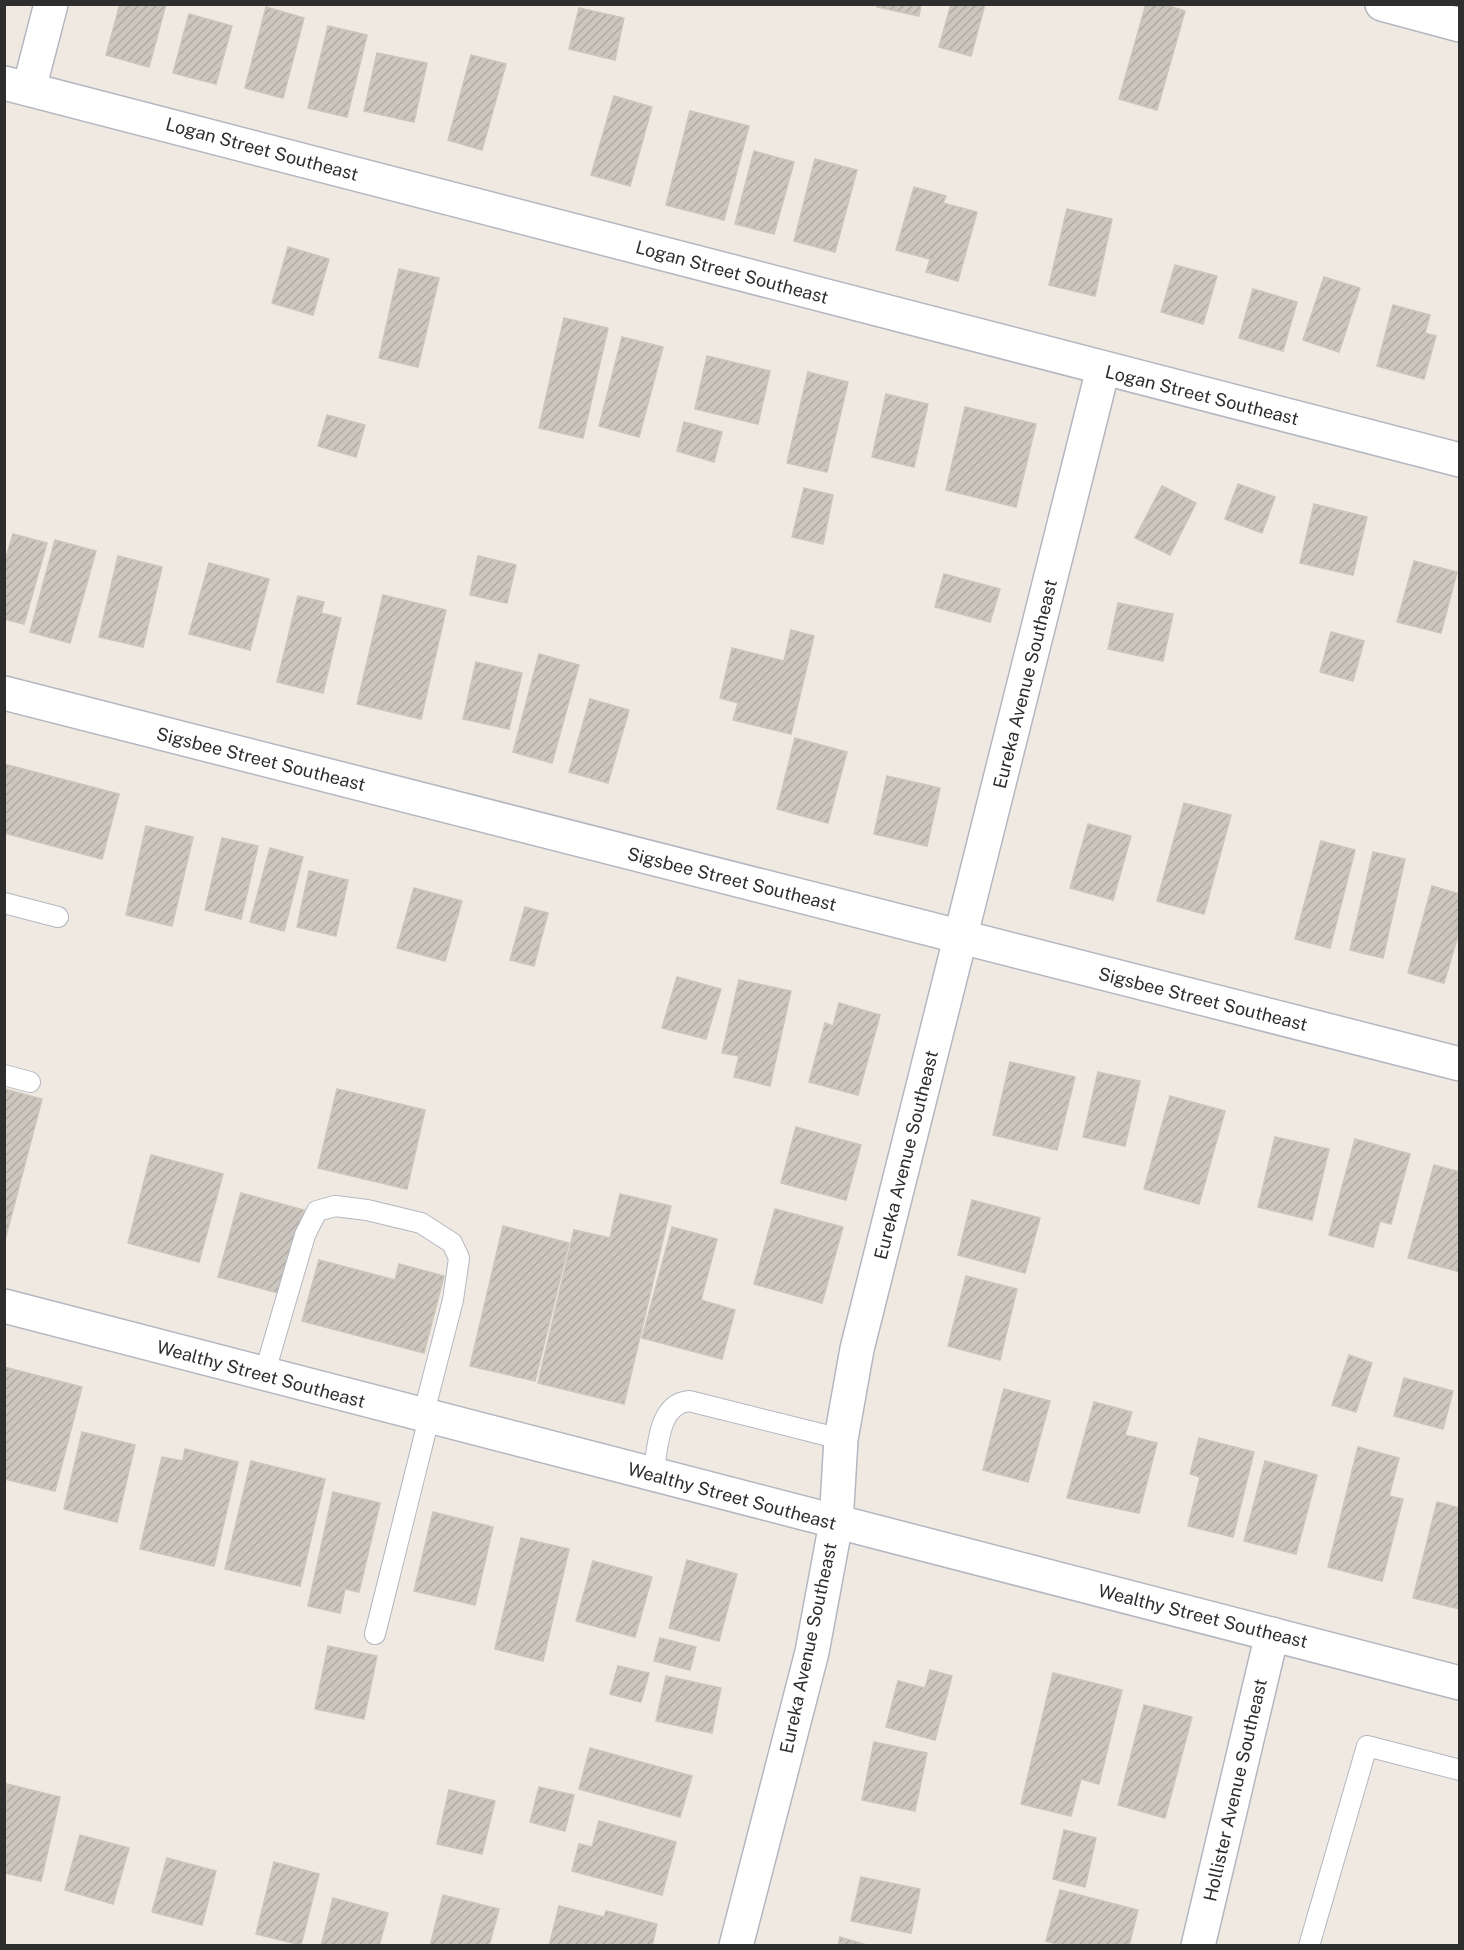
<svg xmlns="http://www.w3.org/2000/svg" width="1464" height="1950" viewBox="0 0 1464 1950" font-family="'Public Sans',sans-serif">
<defs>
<pattern id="building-hatch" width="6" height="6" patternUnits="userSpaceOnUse" patternTransform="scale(1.5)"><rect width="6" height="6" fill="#cbc7bf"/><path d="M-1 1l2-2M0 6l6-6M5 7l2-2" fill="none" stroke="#afaba4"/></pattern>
</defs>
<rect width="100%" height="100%" fill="#efe9e1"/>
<g fill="url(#building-hatch)" stroke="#cbc5ba" stroke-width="1.5">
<polygon points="120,4 166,4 149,67 106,55"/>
<polygon points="877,4 921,4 919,16 877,7"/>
<polygon points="951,4 985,4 971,56 939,47"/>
<polygon points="1146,4 1163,4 1185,11 1157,110 1119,99"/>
<polygon points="266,7 304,18 283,98 245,88"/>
<polygon points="579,8 624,18 615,60 569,49"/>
<polygon points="189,14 232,26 216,84 173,73"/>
<polygon points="328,26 367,35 347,117 308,108"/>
<polygon points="377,53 427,63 414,122 364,111"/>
<polygon points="471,55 506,64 482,150 448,140"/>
<polygon points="614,96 652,107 630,186 591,175"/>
<polygon points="690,111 749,126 724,220 666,205"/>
<polygon points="754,151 794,162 774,234 735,224"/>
<polygon points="815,159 857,170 835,252 794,241"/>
<polygon points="914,187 946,196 943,203 977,212 958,281 926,272 930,259 896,250"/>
<polygon points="1067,209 1112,219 1095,296 1049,285"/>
<polygon points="288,247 329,259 313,315 272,303"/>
<polygon points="1175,265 1217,276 1203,324 1161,312"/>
<polygon points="399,269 439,278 418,367 379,358"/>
<polygon points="1324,277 1360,288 1339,352 1303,340"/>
<polygon points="1253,289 1297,302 1283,351 1239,338"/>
<polygon points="1393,305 1430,315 1425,333 1436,336 1424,379 1377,366"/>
<polygon points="564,318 608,328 583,438 539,428"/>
<polygon points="622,337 663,347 639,437 599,426"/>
<polygon points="707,356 770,371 758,424 695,409"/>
<polygon points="808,372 848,382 827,472 787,463"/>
<polygon points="886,394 928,404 914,467 872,457"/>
<polygon points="965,407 1036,424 1016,507 946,490"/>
<polygon points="327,415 365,425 356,457 318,446"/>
<polygon points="684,422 722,432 714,462 677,451"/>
<polygon points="1238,484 1275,497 1262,533 1225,519"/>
<polygon points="1162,486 1196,503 1170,555 1135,538"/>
<polygon points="804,488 833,495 823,544 792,537"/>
<polygon points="1314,504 1367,517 1353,575 1300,563"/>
<polygon points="13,534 47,543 24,624 4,619 4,564"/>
<polygon points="55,540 96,551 70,643 30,632"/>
<polygon points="118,556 162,567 143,647 99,637"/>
<polygon points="478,556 516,565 507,603 470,595"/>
<polygon points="1414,561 1457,572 1441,633 1397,622"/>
<polygon points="209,563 269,579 250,650 189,634"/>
<polygon points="944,574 1000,589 990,622 935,607"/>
<polygon points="383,595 446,610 421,719 357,704"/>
<polygon points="298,596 324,602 321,613 341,618 323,693 277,682"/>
<polygon points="1118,603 1173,614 1163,661 1108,649"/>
<polygon points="791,630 814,636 791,734 733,720 738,703 720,698 732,648 784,661"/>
<polygon points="1331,632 1364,641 1353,681 1320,672"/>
<polygon points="539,654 579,665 552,763 513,752"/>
<polygon points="476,662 522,673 509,729 463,719"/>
<polygon points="590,699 629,710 608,783 569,772"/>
<polygon points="795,738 847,752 828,823 777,809"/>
<polygon points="4,764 119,794 102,859 4,833"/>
<polygon points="887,776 940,788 927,846 874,834"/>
<polygon points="1184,803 1231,815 1204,914 1157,901"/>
<polygon points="1088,824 1131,836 1113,900 1070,888"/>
<polygon points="146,826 193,837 172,926 126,915"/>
<polygon points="222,838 258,846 241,919 205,910"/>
<polygon points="1321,841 1355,850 1330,948 1295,939"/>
<polygon points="270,848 303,857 284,931 250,922"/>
<polygon points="1373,852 1405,859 1383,958 1350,950"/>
<polygon points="309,871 348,880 336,936 297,927"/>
<polygon points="1432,886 1460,894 1460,929 1444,983 1408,973"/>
<polygon points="414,888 462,901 445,961 397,948"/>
<polygon points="525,907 548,913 534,966 510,960"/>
<polygon points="677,977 721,989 706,1039 662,1028"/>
<polygon points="739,980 791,991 770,1086 734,1077 739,1056 722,1053"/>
<polygon points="839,1003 880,1015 858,1095 809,1082 825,1023 833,1026"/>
<polygon points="1010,1062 1075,1077 1057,1150 993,1135"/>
<polygon points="1098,1072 1140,1081 1125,1146 1083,1137"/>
<polygon points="4,1089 42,1099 4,1244"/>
<polygon points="337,1089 425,1110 407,1189 318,1168"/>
<polygon points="1170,1096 1225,1111 1199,1204 1144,1189"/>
<polygon points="796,1127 861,1145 846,1200 781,1183"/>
<polygon points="1275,1137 1329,1149 1312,1220 1258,1207"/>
<polygon points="1355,1139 1410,1154 1391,1224 1380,1221 1373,1247 1329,1235"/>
<polygon points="151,1155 223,1174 199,1262 128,1243"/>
<polygon points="1434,1165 1460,1172 1460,1272 1408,1258"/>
<polygon points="241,1193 304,1210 282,1294 218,1277"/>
<polygon points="620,1194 671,1206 624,1404 538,1383 574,1230 610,1238"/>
<polygon points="972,1200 1040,1218 1025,1273 958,1255"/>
<polygon points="775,1209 843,1227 822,1303 754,1284"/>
<polygon points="503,1226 569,1243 535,1381 470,1366"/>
<polygon points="672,1227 717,1239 701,1300 735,1310 722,1359 642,1338"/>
<polygon points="319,1260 395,1280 399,1264 444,1276 424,1353 302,1321"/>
<polygon points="966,1276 1017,1289 1000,1360 948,1346"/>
<polygon points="1349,1355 1372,1363 1356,1412 1332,1405"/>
<polygon points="4,1367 82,1387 55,1491 4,1479"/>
<polygon points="1404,1378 1453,1391 1443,1429 1394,1416"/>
<polygon points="1004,1389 1050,1401 1028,1482 983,1470"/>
<polygon points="1094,1402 1132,1412 1125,1435 1157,1443 1139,1513 1067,1498"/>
<polygon points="82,1432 135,1445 117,1522 64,1509"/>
<polygon points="1199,1438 1254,1452 1233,1537 1188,1526 1200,1477 1190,1474"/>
<polygon points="1358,1447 1399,1458 1389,1496 1403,1499 1382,1581 1328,1567"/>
<polygon points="185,1449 238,1462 214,1566 140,1549 162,1457 183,1461"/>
<polygon points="251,1461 325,1479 300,1586 225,1569"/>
<polygon points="1265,1461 1317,1475 1296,1554 1244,1541"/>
<polygon points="333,1492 380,1503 359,1592 345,1589 340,1613 308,1606"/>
<polygon points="1437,1502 1460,1508 1460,1609 1413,1598"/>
<polygon points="433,1512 493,1527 475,1605 414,1591"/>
<polygon points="521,1538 569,1549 543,1661 495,1649"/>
<polygon points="687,1560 737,1574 719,1641 669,1628"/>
<polygon points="593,1561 652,1577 635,1637 576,1621"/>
<polygon points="660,1638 696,1647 690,1670 654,1661"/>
<polygon points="328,1646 377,1656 364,1719 315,1709"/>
<polygon points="618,1666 649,1673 641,1702 610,1694"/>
<polygon points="930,1670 952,1676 935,1740 886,1727 898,1681 925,1688"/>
<polygon points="1053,1673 1122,1690 1099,1784 1081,1779 1071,1816 1021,1804"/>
<polygon points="666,1676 721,1688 712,1733 656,1721"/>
<polygon points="1144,1705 1192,1717 1165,1818 1118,1805"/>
<polygon points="874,1742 927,1753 915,1811 862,1800"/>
<polygon points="590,1748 692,1776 680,1817 579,1789"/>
<polygon points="7,1784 60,1797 41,1881 4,1873"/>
<polygon points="539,1787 574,1795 565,1831 530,1822"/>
<polygon points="449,1790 495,1801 482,1854 437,1844"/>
<polygon points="599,1821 676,1842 662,1895 572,1871 579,1844 592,1847"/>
<polygon points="1064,1830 1096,1838 1085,1887 1053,1879"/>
<polygon points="80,1835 129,1848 113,1904 65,1890"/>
<polygon points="167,1858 216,1871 202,1925 152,1912"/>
<polygon points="274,1862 319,1874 301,1945 256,1934"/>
<polygon points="861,1877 920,1889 911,1933 851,1921"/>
<polygon points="1060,1890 1138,1910 1129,1946 1063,1946 1046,1941"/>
<polygon points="443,1895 499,1909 489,1946 430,1946"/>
<polygon points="333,1898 388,1913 379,1946 321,1946"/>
<polygon points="559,1906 604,1917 606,1911 657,1924 652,1946 549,1946"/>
<polygon points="840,1937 870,1946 838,1946"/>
</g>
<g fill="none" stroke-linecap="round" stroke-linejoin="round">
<g stroke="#b4b7c1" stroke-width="22">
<g id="lane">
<polyline points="4,903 58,917"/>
<polyline points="4,1075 30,1082"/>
<polyline points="264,1375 305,1235 317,1211 335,1206 367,1210 421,1223 452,1243 459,1258 453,1300 423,1416"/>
<path d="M653 1475C658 1450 657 1404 689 1401L841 1439"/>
<polyline points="375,1634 429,1418"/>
<polyline points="1309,1946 1367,1746 1460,1770"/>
</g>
</g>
<g stroke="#b4b7c1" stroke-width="36">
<g id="street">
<polyline points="1382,4 1460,25"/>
<polyline points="4,83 1460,460"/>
<polyline points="29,89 51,4"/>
<polyline points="4,693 1460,1064"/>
<polyline points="736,1946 812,1652 836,1523 841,1439 857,1349 1103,369"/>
<polyline points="1198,1946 1272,1634"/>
</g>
</g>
<g stroke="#b4b7c1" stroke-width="36">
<polyline id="secondary" points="4,1306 1460,1683"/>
</g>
<use href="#lane" stroke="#fff" stroke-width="20"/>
<use href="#street" stroke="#fff" stroke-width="33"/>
<use href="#secondary" stroke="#fff" stroke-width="33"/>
</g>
<g text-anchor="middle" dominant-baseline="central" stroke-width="6" stroke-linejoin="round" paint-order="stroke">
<g font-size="18" fill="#2e2e2e" stroke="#fff">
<text transform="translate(262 149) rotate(15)">Logan Street Southeast</text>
<text transform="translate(732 272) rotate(15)">Logan Street Southeast</text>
<text transform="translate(1202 395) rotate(14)">Logan Street Southeast</text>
<text transform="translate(1025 684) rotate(-76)">Eureka Avenue Southeast</text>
<text transform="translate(261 759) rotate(14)">Sigsbee Street Southeast</text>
<text transform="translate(732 879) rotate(14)">Sigsbee Street Southeast</text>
<text transform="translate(1203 999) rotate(14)">Sigsbee Street Southeast</text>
<text transform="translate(906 1155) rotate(-76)">Eureka Avenue Southeast</text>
<text transform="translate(261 1374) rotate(15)">Wealthy Street Southeast</text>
<text transform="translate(732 1496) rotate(15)">Wealthy Street Southeast</text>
<text transform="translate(1203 1616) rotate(14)">Wealthy Street Southeast</text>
<text transform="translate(808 1648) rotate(-78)">Eureka Avenue Southeast</text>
<text transform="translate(1235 1790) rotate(-77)">Hollister Avenue Southeast</text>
</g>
</g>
<rect width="1464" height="1950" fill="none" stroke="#2e2e2e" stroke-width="12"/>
</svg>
